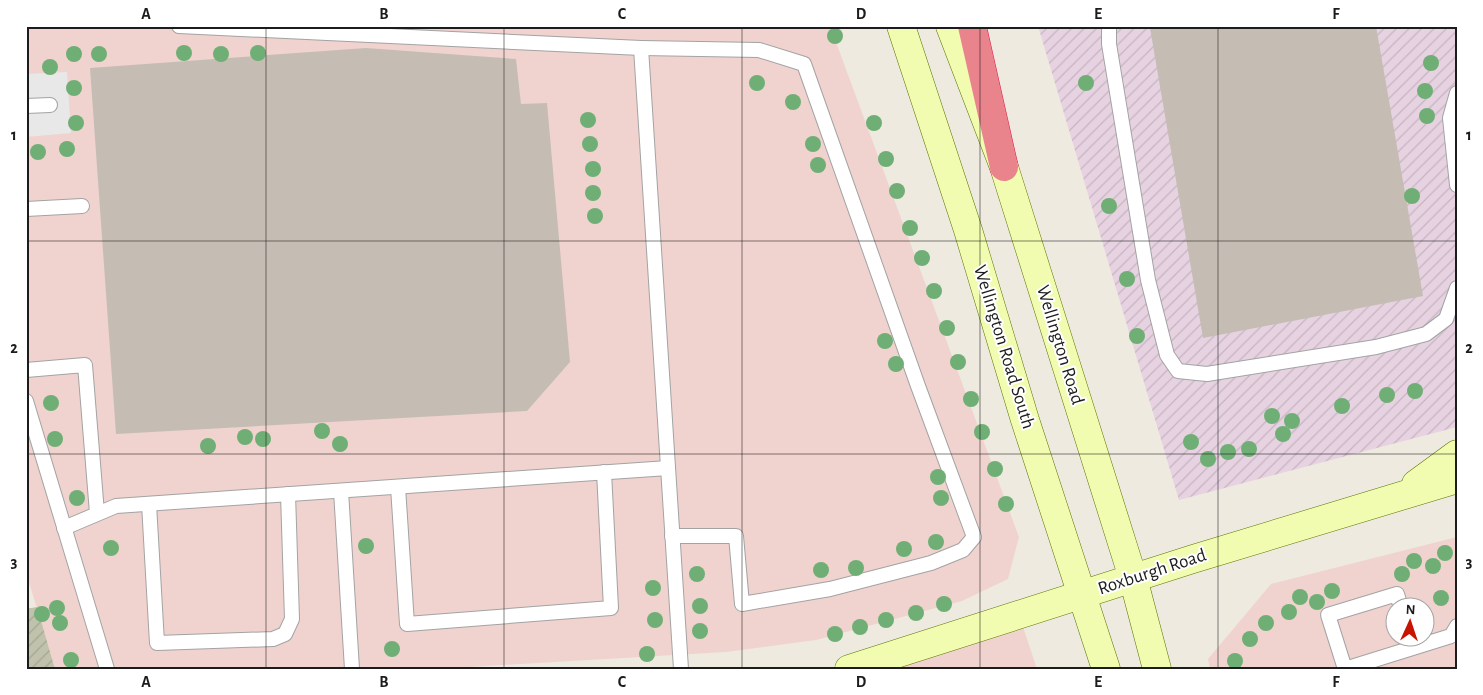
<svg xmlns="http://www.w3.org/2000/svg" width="1483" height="695" viewBox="0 0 1483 695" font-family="'Alegreya Sans',sans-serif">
<defs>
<pattern id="industrial-furrows" width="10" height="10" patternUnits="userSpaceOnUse" patternTransform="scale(1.25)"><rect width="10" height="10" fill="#e7d2e1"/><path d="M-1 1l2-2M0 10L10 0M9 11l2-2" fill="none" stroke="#c6b4c0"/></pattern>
<pattern id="construction-furrows" width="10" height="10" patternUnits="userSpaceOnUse" patternTransform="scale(1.25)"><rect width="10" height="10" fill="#c0c2ac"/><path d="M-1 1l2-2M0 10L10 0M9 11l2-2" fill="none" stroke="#a4a693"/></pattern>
</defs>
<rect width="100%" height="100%" fill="#eeeae0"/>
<g fill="#f0d3ce" fill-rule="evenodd">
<polygon points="26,26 830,26 1019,537 1008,579 962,601 816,640 726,652 435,669 55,669 26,572"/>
<path d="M1457 537V669H1210L1208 659 1271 584ZM1396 608H1426V638H1396Z"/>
<polygon points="1019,615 1037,669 849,669"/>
</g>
<polygon fill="url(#industrial-furrows)" points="1038,26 1457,26 1457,427 1179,500"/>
<polygon fill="url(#construction-furrows)" points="37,607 55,669 26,669 26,609"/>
<polygon fill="#e8e8e8" points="67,72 71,133 26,137 26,74"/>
<g fill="#c5bdb4">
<polygon points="1160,26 1376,26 1423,296 1203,338 1150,28"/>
<polygon points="366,48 516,59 521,104 547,103 570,362 527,411 116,434 90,68"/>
</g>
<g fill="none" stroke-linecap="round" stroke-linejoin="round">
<g stroke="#a3a3a3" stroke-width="16">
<g id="lane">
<polyline points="179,26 641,48 681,669"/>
<polyline points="1109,26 1109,44 1148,280 1167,355 1178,371 1207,374 1376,347 1426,334 1446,319 1457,288"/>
<polyline points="641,48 759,50 804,64 918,386 974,537 963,550 931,563 830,589 742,604 736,536 672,536"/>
<polyline points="1457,93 1450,118 1457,185"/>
<polyline points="26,106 50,105"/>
<polyline points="26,209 82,206"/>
<polyline points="26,370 85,365 97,513"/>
<polyline points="26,401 107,669"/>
<polyline points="398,487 407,624 611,608 604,472"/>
<polyline points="341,491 352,669"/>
<polyline points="149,504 157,643 273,639 285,634 292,619 288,494"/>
<polyline points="64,528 116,506 668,468"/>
<polyline points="1345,669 1328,615 1397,594 1401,608"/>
<polyline points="1345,669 1451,636 1457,626"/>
</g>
</g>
<g stroke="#5d7500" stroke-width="29">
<g id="secondary">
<polyline points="901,26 968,230 1025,420 1106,669"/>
<polyline points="950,26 1004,167 1133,578 1157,669"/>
<polyline points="1416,484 1457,454"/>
<polyline points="849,669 1193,559 1457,479"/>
</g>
</g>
<g stroke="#dd1c4c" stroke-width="29">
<polyline id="highway" points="972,26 1004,167"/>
</g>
<use href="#lane" stroke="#fff" stroke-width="14"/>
<use href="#secondary" stroke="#f1fcb0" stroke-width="28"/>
<use href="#highway" stroke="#e9848d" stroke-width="28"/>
</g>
<g fill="#6fae74">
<circle cx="835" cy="36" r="8"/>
<circle cx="184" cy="53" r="8"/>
<circle cx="258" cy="53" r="8"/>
<circle cx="74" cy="54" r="8"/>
<circle cx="99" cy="54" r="8"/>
<circle cx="221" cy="54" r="8"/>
<circle cx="1431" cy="63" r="8"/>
<circle cx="50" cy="67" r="8"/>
<circle cx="757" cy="83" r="8"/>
<circle cx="1086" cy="83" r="8"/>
<circle cx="74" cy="88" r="8"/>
<circle cx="1425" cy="91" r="8"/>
<circle cx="793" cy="102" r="8"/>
<circle cx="1427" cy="116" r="8"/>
<circle cx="588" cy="120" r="8"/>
<circle cx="76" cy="123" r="8"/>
<circle cx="874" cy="123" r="8"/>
<circle cx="590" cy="144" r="8"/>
<circle cx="813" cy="144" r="8"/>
<circle cx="67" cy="149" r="8"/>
<circle cx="38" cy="152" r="8"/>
<circle cx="886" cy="159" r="8"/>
<circle cx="818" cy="165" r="8"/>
<circle cx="593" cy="169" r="8"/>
<circle cx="897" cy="191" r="8"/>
<circle cx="593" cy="193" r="8"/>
<circle cx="1412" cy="196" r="8"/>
<circle cx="1109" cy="206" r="8"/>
<circle cx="595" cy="216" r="8"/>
<circle cx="910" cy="228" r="8"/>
<circle cx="922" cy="258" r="8"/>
<circle cx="1127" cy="279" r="8"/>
<circle cx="934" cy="291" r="8"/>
<circle cx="947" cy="328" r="8"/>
<circle cx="1137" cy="336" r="8"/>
<circle cx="885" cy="341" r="8"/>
<circle cx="958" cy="362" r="8"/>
<circle cx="896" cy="364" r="8"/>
<circle cx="1415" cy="391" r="8"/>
<circle cx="1387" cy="395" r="8"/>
<circle cx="971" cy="399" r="8"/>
<circle cx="51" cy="403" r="8"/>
<circle cx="1342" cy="406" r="8"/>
<circle cx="1272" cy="416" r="8"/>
<circle cx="1292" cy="421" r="8"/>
<circle cx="322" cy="431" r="8"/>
<circle cx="982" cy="432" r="8"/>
<circle cx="1283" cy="434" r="8"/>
<circle cx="245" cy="437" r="8"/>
<circle cx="55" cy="439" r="8"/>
<circle cx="263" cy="439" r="8"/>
<circle cx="1191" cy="442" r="8"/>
<circle cx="340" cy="444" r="8"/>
<circle cx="208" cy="446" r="8"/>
<circle cx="1249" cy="449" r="8"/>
<circle cx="1228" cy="452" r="8"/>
<circle cx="1208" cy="459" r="8"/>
<circle cx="995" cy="469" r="8"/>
<circle cx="938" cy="477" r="8"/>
<circle cx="77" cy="498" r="8"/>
<circle cx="941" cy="498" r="8"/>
<circle cx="1006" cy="504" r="8"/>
<circle cx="936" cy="542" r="8"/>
<circle cx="366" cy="546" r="8"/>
<circle cx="111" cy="548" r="8"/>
<circle cx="904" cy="549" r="8"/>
<circle cx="1445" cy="553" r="8"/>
<circle cx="1414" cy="561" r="8"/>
<circle cx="1433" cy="566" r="8"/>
<circle cx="856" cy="568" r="8"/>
<circle cx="821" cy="570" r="8"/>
<circle cx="697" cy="574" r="8"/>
<circle cx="1402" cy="574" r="8"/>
<circle cx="653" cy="588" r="8"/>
<circle cx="1332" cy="591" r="8"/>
<circle cx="1300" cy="597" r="8"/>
<circle cx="1441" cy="598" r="8"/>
<circle cx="1317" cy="602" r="8"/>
<circle cx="944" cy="604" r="8"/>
<circle cx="700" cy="606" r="8"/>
<circle cx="57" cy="608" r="8"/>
<circle cx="1289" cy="612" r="8"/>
<circle cx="916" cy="613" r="8"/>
<circle cx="42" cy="614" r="8"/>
<circle cx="655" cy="620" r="8"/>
<circle cx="886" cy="620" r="8"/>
<circle cx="60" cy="623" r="8"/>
<circle cx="1266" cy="623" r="8"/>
<circle cx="860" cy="627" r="8"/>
<circle cx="700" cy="631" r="8"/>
<circle cx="835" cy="634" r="8"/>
<circle cx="1250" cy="639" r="8"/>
<circle cx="392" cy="649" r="8"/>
<circle cx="647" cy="654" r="8"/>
<circle cx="71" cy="660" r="8"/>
<circle cx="1235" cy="661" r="8"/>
</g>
<path fill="none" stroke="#1c1c1c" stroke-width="1" stroke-opacity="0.55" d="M266 26V669M504 26V669M742 26V669M980 26V669M1218 26V669M26 241H1457M26 454H1457"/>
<g text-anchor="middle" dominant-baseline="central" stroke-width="4" stroke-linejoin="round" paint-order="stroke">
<g font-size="19" fill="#1c1c1c" stroke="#fff">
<text transform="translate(1060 345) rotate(73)">Wellington Road</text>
<text transform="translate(1004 347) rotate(73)">Wellington Road South</text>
<text transform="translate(1152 572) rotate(-18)">Roxburgh Road</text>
</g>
</g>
<rect width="1483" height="695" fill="none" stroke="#ffffff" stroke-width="55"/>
<g transform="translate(1410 622) rotate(3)"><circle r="24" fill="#ffffff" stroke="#a4a4a4"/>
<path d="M0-4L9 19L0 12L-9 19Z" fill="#c71300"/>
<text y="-8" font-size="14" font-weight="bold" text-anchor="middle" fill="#1c1c1c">N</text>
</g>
<rect x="28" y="28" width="1428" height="640" fill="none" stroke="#1c1c1c" stroke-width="2"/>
<g font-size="16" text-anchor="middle" font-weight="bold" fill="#1c1c1c">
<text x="146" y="19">A</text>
<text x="384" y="19">B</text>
<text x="622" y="19">C</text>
<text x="861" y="19">D</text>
<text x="1098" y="19">E</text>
<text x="1336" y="19">F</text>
<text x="14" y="140">1</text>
<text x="1469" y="140">1</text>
<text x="14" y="353">2</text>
<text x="1469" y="353">2</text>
<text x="14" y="567">3</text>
<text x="1469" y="567">3</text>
<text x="146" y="687">A</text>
<text x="384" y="687">B</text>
<text x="622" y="687">C</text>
<text x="861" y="687">D</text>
<text x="1098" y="687">E</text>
<text x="1336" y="687">F</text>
</g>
</svg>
